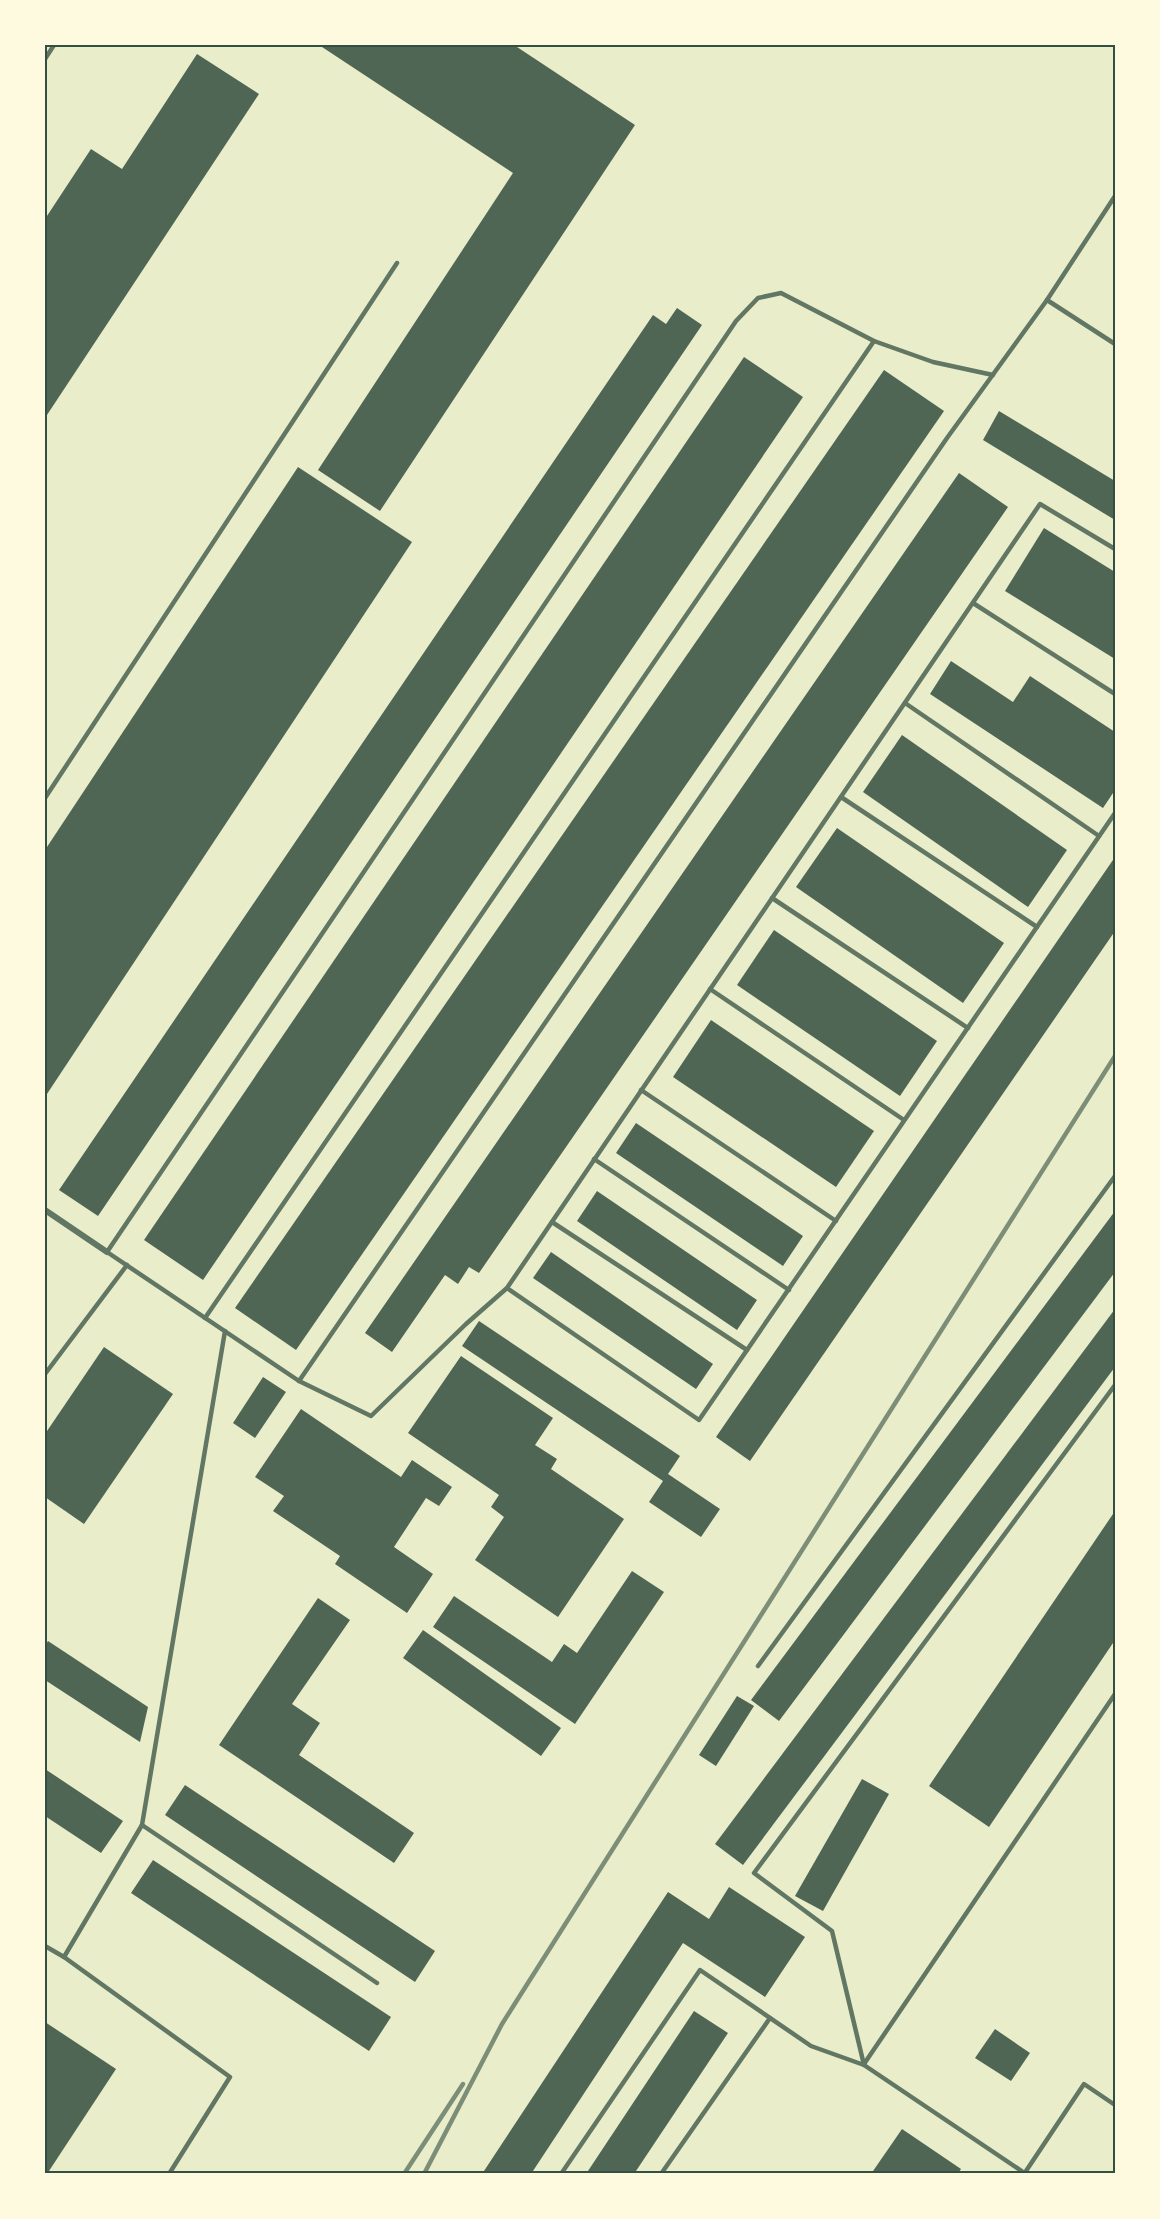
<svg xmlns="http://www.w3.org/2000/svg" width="1160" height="2219" viewBox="0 0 1160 2219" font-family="'Sofia Sans Condensed',sans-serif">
<rect width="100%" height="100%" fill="#e9edc9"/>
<g fill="#4f6655">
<polygon points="319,45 514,45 635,125 380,511 318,470 513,173"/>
<polygon points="197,54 259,94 45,418 45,219 91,149 122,169"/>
<polygon points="677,308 702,325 98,1216 59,1190 653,315 666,324"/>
<polygon points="744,357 803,397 203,1280 144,1240"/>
<polygon points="884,370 944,411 296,1350 235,1308"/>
<polygon points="999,411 1115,481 1115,520 983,440"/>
<polygon points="298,467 412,542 45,1097 45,850"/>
<polygon points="959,473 1008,507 479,1273 469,1267 458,1284 445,1275 392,1352 365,1333"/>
<polygon points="1044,528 1115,572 1115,659 1005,591"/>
<polygon points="951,661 1013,702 1030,676 1115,732 1115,790 1103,808 930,694"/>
<polygon points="902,735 1067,850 1028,907 863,792"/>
<polygon points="837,828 1004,943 963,1003 796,887"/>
<polygon points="1115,857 1115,931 750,1461 716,1437"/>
<polygon points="774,930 937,1041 900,1096 737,985"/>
<polygon points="711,1020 874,1131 836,1187 673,1077"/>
<polygon points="636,1123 803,1236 783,1266 616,1153"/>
<polygon points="597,1191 757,1300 737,1330 577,1221"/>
<polygon points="1115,1211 1115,1272 779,1721 751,1700"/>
<polygon points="551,1252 713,1364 696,1389 533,1278"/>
<polygon points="1115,1309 1115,1367 743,1865 715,1844"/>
<polygon points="479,1321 680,1456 668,1474 720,1509 701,1537 649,1502 663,1481 462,1346"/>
<polygon points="104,1347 173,1394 84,1524 45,1497 45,1434"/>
<polygon points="461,1356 553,1418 535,1445 557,1459 551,1469 624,1519 558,1617 475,1560 504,1517 491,1507 499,1495 408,1433"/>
<polygon points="263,1377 286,1392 255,1438 233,1423"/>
<polygon points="301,1409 401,1477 412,1460 452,1487 439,1506 426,1498 394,1547 433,1574 407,1613 335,1564 340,1556 273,1511 284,1496 255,1477"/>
<polygon points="1115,1511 1115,1640 989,1827 929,1786"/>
<polygon points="632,1571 664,1592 575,1724 433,1627 454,1596 552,1662 564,1644 577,1653"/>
<polygon points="318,1598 350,1620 292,1704 320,1723 299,1755 414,1833 394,1863 219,1745"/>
<polygon points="423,1630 561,1728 541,1756 403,1658"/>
<polygon points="48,1641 148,1707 140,1742 45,1680 45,1646"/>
<polygon points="737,1696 754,1706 716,1766 699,1755"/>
<polygon points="45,1769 123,1821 101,1853 45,1816"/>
<polygon points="862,1779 889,1794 823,1911 795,1896"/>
<polygon points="185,1785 435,1951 415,1982 165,1815"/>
<polygon points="153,1860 391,2017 369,2051 131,1893"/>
<polygon points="729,1887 805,1937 765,1997 683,1943 531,2174 482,2174 668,1892 709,1919"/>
<polygon points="694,2011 728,2033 634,2174 586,2174"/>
<polygon points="45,2022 116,2069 47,2174 45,2174"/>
<polygon points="995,2029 1030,2053 1011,2081 975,2058"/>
<polygon points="902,2129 961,2169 958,2174 871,2174"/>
</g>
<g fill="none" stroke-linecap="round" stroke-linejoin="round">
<g stroke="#617663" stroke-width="4.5">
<polyline points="45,59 54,45"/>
<polyline points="1115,196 1047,300 1115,344"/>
<polyline points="993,375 933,362 874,341 781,293 758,298 736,321 107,1252 299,1381 371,1416 466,1324 507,1288 1040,504 1115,549"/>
<polyline points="973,603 1115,694"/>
<polyline points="905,703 1099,836"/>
<polyline points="841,797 1037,927"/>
<polyline points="45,798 397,263"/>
<polyline points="772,898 968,1028"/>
<polyline points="710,989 904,1120"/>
<polyline points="641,1090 836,1221"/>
<polyline points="594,1159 789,1290"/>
<polyline points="552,1222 747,1350"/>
<polyline points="507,1288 699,1420 1115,813"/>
<polyline points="205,1318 874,341"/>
<polyline points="45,1374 127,1265"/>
<polyline points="299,1381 947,438 1047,300"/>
<polyline points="758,1666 1115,1176"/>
<polyline points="142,1825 377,1983"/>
<polyline points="45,1946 64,1957"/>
<polyline points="864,2064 1115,1694"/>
<polyline points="864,2065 832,1931 754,1873 1115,1385"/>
<polyline points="169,2174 230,2077 64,1957 142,1825 225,1331"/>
<polyline points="561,2174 700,1970 811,2046 864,2065 1026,2174"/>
<polyline points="661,2174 770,2018"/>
<polyline points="1024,2174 1084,2084 1115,2105"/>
</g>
<polyline stroke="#617663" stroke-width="6" points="45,1210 107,1252"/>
<g stroke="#7c8e77" stroke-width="4.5">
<polyline points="404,2174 463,2084"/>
<polyline points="424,2174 502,2024 1115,1056"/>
</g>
</g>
<rect width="1160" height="2219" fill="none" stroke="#fefae0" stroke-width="93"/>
<rect x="46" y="46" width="1068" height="2126" fill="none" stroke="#344e41" stroke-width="2"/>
</svg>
